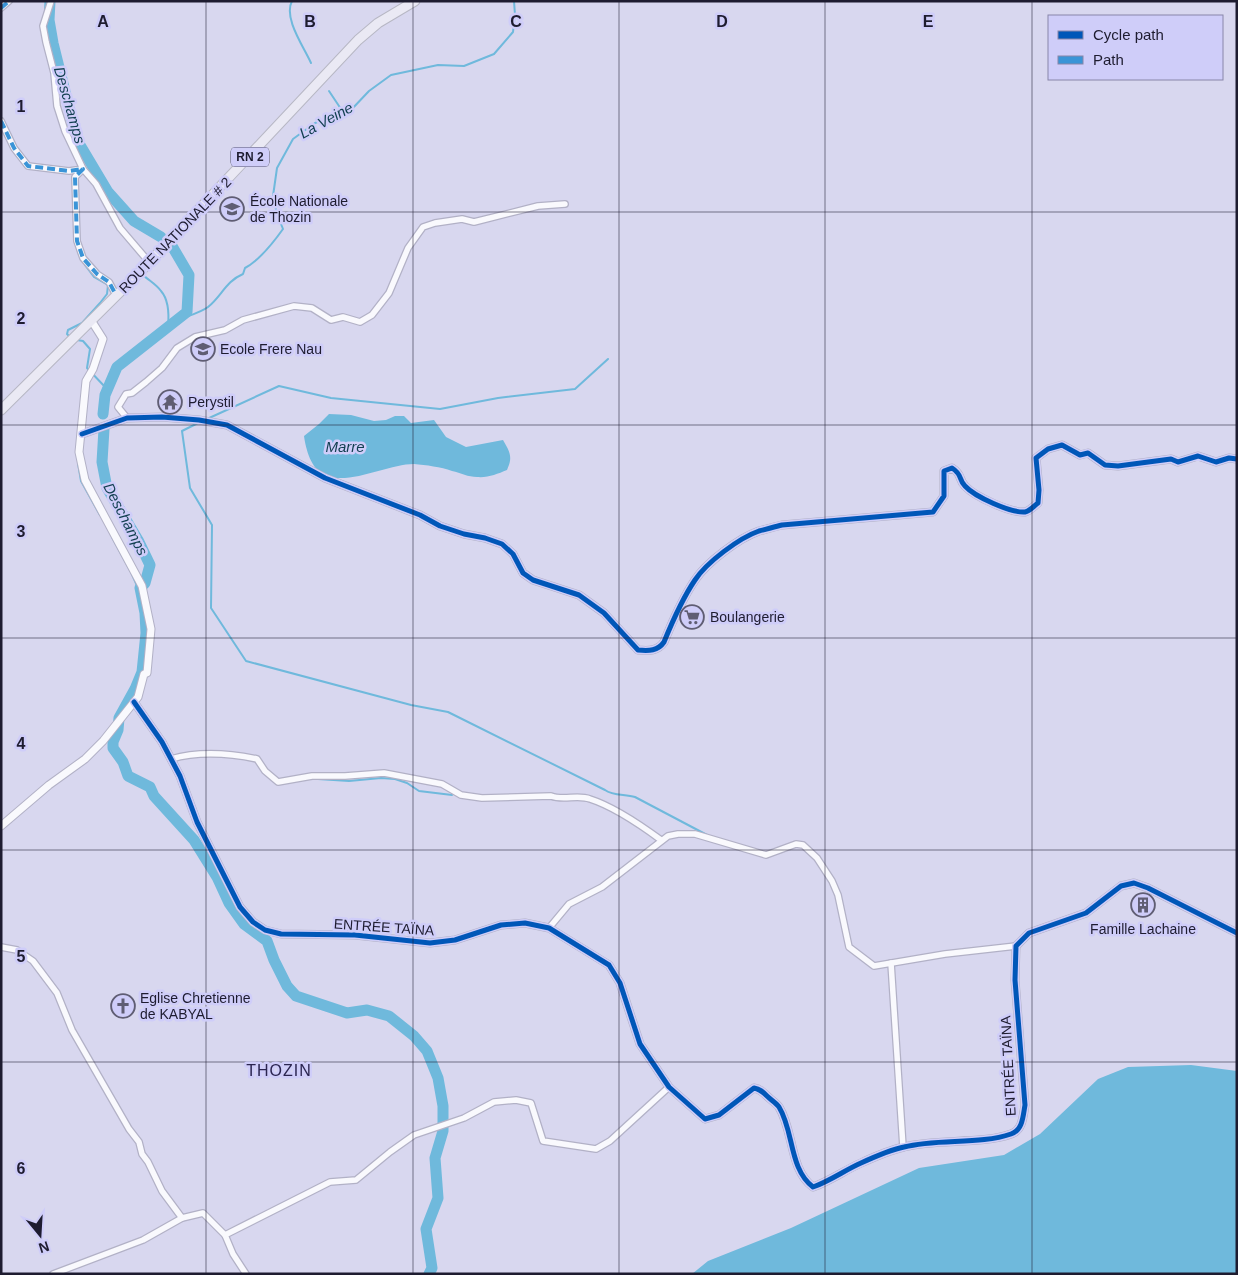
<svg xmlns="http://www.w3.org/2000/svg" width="1238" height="1275" viewBox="0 0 1238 1275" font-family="Arial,sans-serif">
<rect width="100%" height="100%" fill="#d8d7ef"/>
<g fill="#6fb9dc">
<path d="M329 414 351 415 374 421 386 420 395 416H404L411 423 434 420 446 437 466 447 503 440C510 452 513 457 507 470 497 474 488 478 477 477 468 477 461 473 452 471 441 467 426 465 414 464 388 464 349 486 324 475 311 468 306 450 304 436L319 424Z"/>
<polygon points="1191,1065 1237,1071 1237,1274 692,1274 708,1261 791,1228 919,1168 1004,1155 1040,1134 1098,1079 1128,1067"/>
</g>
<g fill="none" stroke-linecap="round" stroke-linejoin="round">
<g stroke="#6fb9dc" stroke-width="2">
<path d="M292 1C283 18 304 47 311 63"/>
<polyline points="329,91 343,112"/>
<path d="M142 274C148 280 156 284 161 291 169 300 169 316 168 327"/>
<path d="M178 320C187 316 200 313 208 307 221 297 226 281 243 274L245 268C260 260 273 243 283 229L277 214 273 196 277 168 293 139 315 123 351 110 369 91 391 75 438 65 464 66 494 54 513 32 515 15 514 1"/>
<polyline points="70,337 67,334 68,330 82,323 100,303 107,294 108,285 94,277 85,265"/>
<polyline points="77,340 83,341 90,349 87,368 107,389"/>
<polyline points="207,419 279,386 331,398 440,409 498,398 575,389 608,359"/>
<path d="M198 423 182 431 190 488 212 525 211 608 246 661 411 705 448 712 605 790C613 796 625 794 635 797L709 836"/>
<polyline points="78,463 81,481 100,515"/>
<polyline points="112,537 131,572 141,595"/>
<polyline points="318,779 349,781 381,778 395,779 407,783 419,791 452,795"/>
</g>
<g stroke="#6fb9dc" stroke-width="11">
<polyline points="50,1 49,20 53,43 77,140 108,192 134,221 161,237"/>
<polyline points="103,414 105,395 117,367 187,312 189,275 172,246"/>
<polyline points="104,429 102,462 107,488 138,540 150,565 145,583 140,588 145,613 146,633 142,672 135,689 119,718 118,730 113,742 113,748 123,762 128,776 150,787 154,796 194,840 217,877 229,903 244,924 267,941 274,960 287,986 296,996 347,1013 367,1010 389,1016 414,1036 427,1051 438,1078 443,1106 443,1131 435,1158 438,1198 426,1229 432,1268 429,1274"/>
</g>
<g stroke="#b2b1c6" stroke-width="8">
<g id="minor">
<polyline points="51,1 43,26 46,42 54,73 57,106 65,131 83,169 96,184 120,228 149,262"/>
<polyline points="1,8 9,1"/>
<polyline points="1,121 14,148 28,166 69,171 83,169 75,177 77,241 83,258 97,274 109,282 116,295"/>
<polyline points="127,418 118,407 126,394 132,393 146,382 162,368 177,348 195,337 225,330 243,320 294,306 312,308 331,320 343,317 360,322 372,315 389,293 408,248 423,227 435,223 462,219 474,222 538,206 565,204"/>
<path d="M171 759C199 751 228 753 257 759L265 771 278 782 312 776H345L384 773 442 784 461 795 482 798 551 796C564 801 577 794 590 799 612 806 642 826 661 840"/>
<polyline points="549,928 569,904 602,887 668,836 678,834 695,834 766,855 796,844 803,845 817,858 832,881 838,895 849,947 874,966 945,954 1016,946"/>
<polyline points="1,947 17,950 33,961 57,993 72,1030 129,1129 139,1142 142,1154 148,1162 162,1191 182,1218"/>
<polyline points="891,963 903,1147"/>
<polyline points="225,1235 330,1182 356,1180 390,1152 414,1135 464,1118 494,1102 516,1100 531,1103 543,1141 596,1149 610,1141 669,1087"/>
<polyline points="53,1274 143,1240 182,1218 203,1213 225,1235 233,1254 246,1274"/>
</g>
</g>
<g stroke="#b2b1c6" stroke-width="9">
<g id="tertiary">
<path d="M82 434 127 418 162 417 199 420 227 425 325 478 420 515 440 526 464 534 485 538 502 544 513 554 523 573 533 580 579 595 604 613 638 650C649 651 658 651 664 642 673 620 682 599 695 580 707 562 739 538 759 531 767 529 774 527 782 525L933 512 944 496V471L952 468C963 475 958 479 965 486 975 497 1011 513 1025 512 1030 511 1034 506 1038 503L1039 490 1036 458 1048 449 1062 445 1080 455 1088 453 1105 465 1118 466 1171 459 1178 462 1198 456 1216 462 1229 458 1237 459"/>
<path d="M134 702 162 742 180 776 197 822 240 907 253 922 265 930 281 934 355 935 430 943 455 940 501 925 525 923 549 928 609 965 620 983 640 1044 669 1087 705 1119 719 1115 754 1088C760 1089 763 1092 767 1096 771 1100 776 1103 779 1107 794 1131 789 1169 813 1187 830 1181 845 1170 861 1163 874 1157 890 1150 904 1147 937 1138 980 1145 1011 1134 1023 1130 1023 1116 1025 1105L1015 980 1016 946 1029 933 1086 913 1121 886 1134 883 1148 888 1237 933"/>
<polyline points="1,826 49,785 85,759 103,741 138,697 144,674 147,673 151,629 142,586 85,480 79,452 86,381 93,369 103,339 91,320"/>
</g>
</g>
<g stroke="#b7b7c4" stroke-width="11">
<polyline id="primary" points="1,410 141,271 358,40 378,23 415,1"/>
</g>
<use href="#minor" stroke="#f9f9fd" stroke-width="5.5"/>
<use href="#tertiary" stroke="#f9f9fd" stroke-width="7"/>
<use href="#primary" stroke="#eae9f4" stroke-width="9"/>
<g stroke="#3a94d7" stroke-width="4" stroke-dasharray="8 4" stroke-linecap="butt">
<polyline points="1,8 9,1"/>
<polyline points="1,121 14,148 28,166 69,171 83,169 75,177 77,241 83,258 97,274 109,282 116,295"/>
</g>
<g stroke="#cfcdf9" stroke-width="8">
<g id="cycleway">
<path d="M82 434 127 418 162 417 199 420 227 425 325 478 420 515 440 526 464 534 485 538 502 544 513 554 523 573 533 580 579 595 604 613 638 650C649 651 658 651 664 642 673 620 682 599 695 580 707 562 739 538 759 531 767 529 774 527 782 525L933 512 944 496V471L952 468C963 475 958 479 965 486 975 497 1011 513 1025 512 1030 511 1034 506 1038 503L1039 490 1036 458 1048 449 1062 445 1080 455 1088 453 1105 465 1118 466 1171 459 1178 462 1198 456 1216 462 1229 458 1237 459"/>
<path d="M134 702 162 742 180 776 197 822 240 907 253 922 265 930 281 934 355 935 430 943 455 940 501 925 525 923 549 928 609 965 620 983 640 1044 669 1087 705 1119 719 1115 754 1088C760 1089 763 1092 767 1096 771 1100 776 1103 779 1107 794 1131 789 1169 813 1187 830 1181 845 1170 861 1163 874 1157 890 1150 904 1147 937 1138 980 1145 1011 1134 1023 1130 1023 1116 1025 1105L1015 980 1016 946 1029 933 1086 913 1121 886 1134 883 1148 888 1237 933"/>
</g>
</g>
<use href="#cycleway" stroke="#0057b8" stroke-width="5"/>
</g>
<path fill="none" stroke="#1e1c30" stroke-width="1" stroke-opacity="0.55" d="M206 1V1274M413 1V1274M619 1V1274M825 1V1274M1032 1V1274M1 212H1237M1 425H1237M1 638H1237M1 850H1237M1 1062H1237"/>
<defs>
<g id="school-ring" transform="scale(1.25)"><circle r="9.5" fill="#cfcdf9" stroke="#5f5d73" stroke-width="1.5"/><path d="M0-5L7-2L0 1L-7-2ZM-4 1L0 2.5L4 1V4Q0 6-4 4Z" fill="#5f5d73"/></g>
<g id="temple-ring" transform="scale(1.25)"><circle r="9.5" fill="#cfcdf9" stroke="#5f5d73" stroke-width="1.5"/><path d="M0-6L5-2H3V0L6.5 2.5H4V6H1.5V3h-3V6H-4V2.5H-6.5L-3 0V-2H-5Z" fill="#5f5d73"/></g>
<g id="supermarket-ring" transform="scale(1.25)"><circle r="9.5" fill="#cfcdf9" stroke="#5f5d73" stroke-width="1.5"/><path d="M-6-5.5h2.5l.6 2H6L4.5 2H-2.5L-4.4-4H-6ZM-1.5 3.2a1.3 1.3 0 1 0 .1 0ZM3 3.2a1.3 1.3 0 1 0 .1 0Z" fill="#5f5d73"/></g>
<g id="building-ring" transform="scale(1.25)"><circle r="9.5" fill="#cfcdf9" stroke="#5f5d73" stroke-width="1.5"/><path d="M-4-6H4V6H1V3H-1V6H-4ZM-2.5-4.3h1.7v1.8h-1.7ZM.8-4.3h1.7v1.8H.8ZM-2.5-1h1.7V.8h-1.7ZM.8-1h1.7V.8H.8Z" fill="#5f5d73"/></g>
<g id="church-ring" transform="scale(1.25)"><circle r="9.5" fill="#cfcdf9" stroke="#5f5d73" stroke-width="1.5"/><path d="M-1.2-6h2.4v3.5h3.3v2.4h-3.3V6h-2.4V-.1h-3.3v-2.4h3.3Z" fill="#5f5d73"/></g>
</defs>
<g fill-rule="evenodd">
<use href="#school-ring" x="232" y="209"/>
<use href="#school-ring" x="203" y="349"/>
<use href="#temple-ring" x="170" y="402"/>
<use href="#supermarket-ring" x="692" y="617"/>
<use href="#building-ring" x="1143" y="905"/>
<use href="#church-ring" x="123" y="1006"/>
</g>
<g text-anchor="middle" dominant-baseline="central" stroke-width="5" stroke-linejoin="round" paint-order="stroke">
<rect fill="#cfcdf9" stroke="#53516c" stroke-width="1" x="231" y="147.5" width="38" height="19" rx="4"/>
<g font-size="12" font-weight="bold" fill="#1e1c30">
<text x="250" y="157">RN 2</text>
</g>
<g font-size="14" fill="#1e1c30" stroke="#cfcdf9" text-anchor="start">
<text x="250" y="201">École Nationale<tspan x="250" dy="16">de Thozin</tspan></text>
<text x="220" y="349">Ecole Frere Nau</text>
<text x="188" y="402">Perystil</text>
<text x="710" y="617">Boulangerie</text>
<text x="1143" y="929" text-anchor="middle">Famille Lachaine</text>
<text x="140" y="998">Eglise Chretienne<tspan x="140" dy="16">de KABYAL</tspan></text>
</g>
<g font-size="14" fill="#1e1c30" stroke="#cfcdf9">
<text transform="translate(175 235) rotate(-46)">ROUTE NATIONALE # 2</text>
<text transform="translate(384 927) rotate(4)">ENTRÉE TAÏNA</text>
<text transform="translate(1008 1066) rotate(-93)">ENTRÉE TAÏNA</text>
</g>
<g font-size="15" font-style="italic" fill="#103e4f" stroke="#cfcdf9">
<text transform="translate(70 105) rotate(74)">Deschamps</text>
<text transform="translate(326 120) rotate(-29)">La Veine</text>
<text x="345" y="446">Marre</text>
<text transform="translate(126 519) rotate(63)">Deschamps</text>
</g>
<g font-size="16" letter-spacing="1" fill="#2b2550" stroke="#cfcdf9">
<text x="279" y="1070">THOZIN</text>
</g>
</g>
<g font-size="16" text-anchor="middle" font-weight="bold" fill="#1e1c30" stroke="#cfcdf9" stroke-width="5" stroke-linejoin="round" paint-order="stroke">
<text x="103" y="27">A</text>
<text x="310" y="27">B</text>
<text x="516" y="27">C</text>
<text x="722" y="27">D</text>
<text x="928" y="27">E</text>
<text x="21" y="112">1</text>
<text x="21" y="324">2</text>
<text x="21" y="537">3</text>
<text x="21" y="749">4</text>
<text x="21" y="962">5</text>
<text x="21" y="1174">6</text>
</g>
<rect width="1238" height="1275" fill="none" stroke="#1e1c30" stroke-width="5"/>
<rect x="1048" y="15" width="175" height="65" fill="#cfcdf9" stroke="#8886a9"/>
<rect x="1058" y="31" width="25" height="8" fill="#0057b8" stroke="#8886a9"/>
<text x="1093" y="40" font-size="15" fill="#1e1c30">Cycle path</text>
<rect x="1058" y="56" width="25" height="8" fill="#3a94d7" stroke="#8886a9"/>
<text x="1093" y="65" font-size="15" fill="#1e1c30">Path</text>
<g transform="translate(40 1235) rotate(162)" stroke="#cfcdf9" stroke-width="4" paint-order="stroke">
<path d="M0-4L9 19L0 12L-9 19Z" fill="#1e1c30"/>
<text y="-8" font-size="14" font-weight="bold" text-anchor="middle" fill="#1e1c30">N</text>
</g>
</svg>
